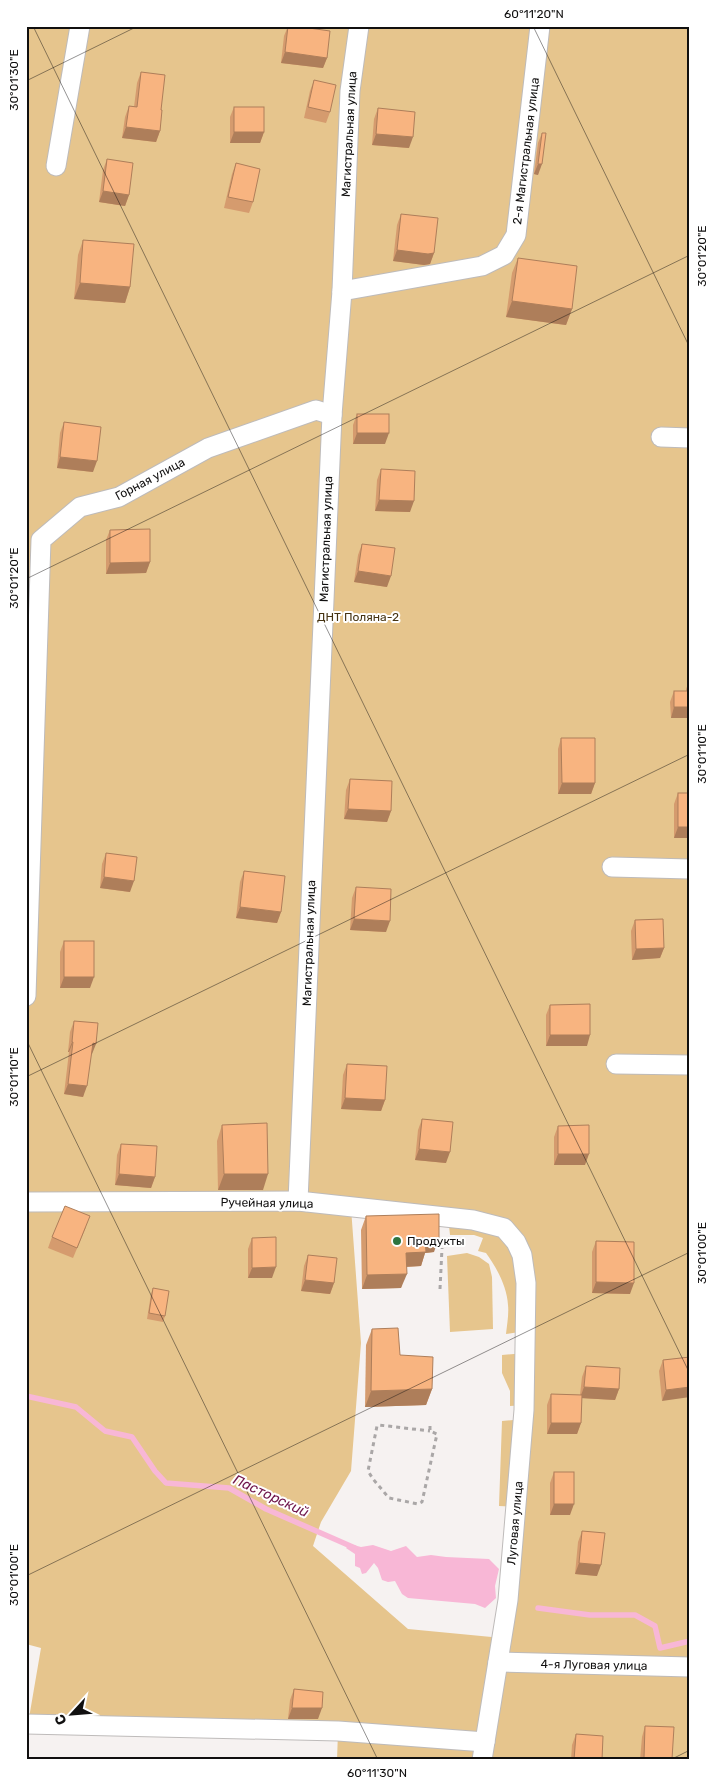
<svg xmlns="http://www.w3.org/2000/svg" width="716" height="1786" viewBox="0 0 716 1786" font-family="Rubik,sans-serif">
<rect width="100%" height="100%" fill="#f6f2f1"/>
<g fill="#e6c58d" fill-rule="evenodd">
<path d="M26 26H690V1760H337L338 1732 29 1718 41 1648 26 1644ZM351 1208 448 1216 450 1235H474L483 1238 478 1251 486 1253C497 1268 507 1287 508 1305 509 1314 507 1325 506 1334L526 1331V1353L502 1355V1373L510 1391V1406L526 1405 525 1419 502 1421 499 1506 517 1507 502 1638 408 1629 313 1546 321 1522 351 1471 361 1343Z"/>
<polygon points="467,1253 479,1257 489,1264 492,1277 493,1329 450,1332 447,1256"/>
</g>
<polygon fill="#f8b7d6" points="350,1544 361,1547 373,1545 391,1551 406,1546 417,1557 431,1555 446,1557 489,1559 499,1569 495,1586 496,1598 485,1608 475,1604 408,1598 402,1594 395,1581 388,1582 382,1580 378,1568 374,1563 366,1573 362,1574 360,1568 355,1566 355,1554 346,1548"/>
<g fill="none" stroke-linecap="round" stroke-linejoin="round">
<g stroke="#f8b7d6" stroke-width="5.5">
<polyline points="26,1396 76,1407 105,1431 132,1437 155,1471 166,1483 229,1488 266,1509 355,1548"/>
<polyline points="538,1608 590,1615 635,1615 655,1626 660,1648 690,1641"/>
</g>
<g stroke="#bebbba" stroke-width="21">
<g id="minor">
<polyline points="56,166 80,26"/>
<polyline points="342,291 482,266 504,255 516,235 540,26"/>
<polyline points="661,437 690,438"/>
<polyline points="612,867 690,869"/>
<polyline points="26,996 41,540 80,507 119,497 208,448 316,410 332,415"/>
<polyline points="616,1064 690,1065"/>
<polyline points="298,1201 332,415 342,291 350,91 359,26"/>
<polyline points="26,1202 298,1201 473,1220 504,1228 516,1242 522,1255 526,1283 524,1410 508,1600 482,1760"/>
<polyline points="498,1662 690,1667"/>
<polyline points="26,1724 338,1731 485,1742"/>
</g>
</g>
<g stroke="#aaa7a7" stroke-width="3" stroke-dasharray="4 4" stroke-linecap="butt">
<polyline points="440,1289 442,1248"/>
<polyline points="430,1426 430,1431 437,1434 422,1502 418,1504 389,1498 373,1479 368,1471 377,1426 379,1425 430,1431"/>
</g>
<use href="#minor" stroke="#fff" stroke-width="19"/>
</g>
<g fill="#d59b6e">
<polygon points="288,26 327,58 323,68 281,63 284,36"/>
<polygon points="141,72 161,110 160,131 156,142 122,138 125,117 129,106 134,107 137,83"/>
<polygon points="314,80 330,112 326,123 304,118 310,91"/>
<polygon points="234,107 264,132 260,143 230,143 230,117"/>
<polygon points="378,108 409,148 372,145 374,119"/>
<polygon points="542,133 538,175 534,174 538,143"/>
<polygon points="107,159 129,195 125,206 99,202 103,170"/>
<polygon points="236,163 253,202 249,213 224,208 232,174"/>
<polygon points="401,214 434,253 430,264 424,265 393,261 397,225"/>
<polygon points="83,240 130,287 125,303 74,299 78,255"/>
<polygon points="518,258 572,309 566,325 506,317 512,273"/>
<polygon points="357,414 385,444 353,444 353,425"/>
<polygon points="64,422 93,472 57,468 60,433"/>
<polygon points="381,469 410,512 375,511 377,480"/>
<polygon points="110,530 150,562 146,573 106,574 106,540"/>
<polygon points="362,544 387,587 354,582 358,555"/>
<polygon points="690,679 690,718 671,718 670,702 674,691 686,691 686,689"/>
<polygon points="561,738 595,783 591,794 558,794 558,749"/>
<polygon points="350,779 391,811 387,822 344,819 346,790"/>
<polygon points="678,793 690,793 690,838 674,838 674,804"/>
<polygon points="106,853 130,892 100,888 102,864"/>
<polygon points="244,871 281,912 277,923 236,918 240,882"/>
<polygon points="356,887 386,932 350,930 352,898"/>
<polygon points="635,920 664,948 660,958 632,960 631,931"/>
<polygon points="64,941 90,988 60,988 60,952"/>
<polygon points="550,1005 587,1046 546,1046 546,1015"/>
<polygon points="74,1021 92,1054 91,1054 83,1097 64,1094 69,1052 68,1052 70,1032"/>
<polygon points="347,1064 385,1100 381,1111 341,1109 343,1075"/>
<polygon points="422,1119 446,1163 415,1160 418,1130"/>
<polygon points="222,1125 263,1190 218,1190 217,1141"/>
<polygon points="558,1126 585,1165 554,1165 554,1137"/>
<polygon points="121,1144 155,1177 151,1188 115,1185 117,1155"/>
<polygon points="366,1216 434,1252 425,1253 421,1266 406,1267 401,1288 362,1289 361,1230"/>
<polygon points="86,1227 73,1258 48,1248 52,1237"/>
<polygon points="252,1238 272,1278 248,1278 248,1249"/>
<polygon points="596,1241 630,1294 592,1293 592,1252"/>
<polygon points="308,1255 334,1283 330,1294 301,1291 304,1266"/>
<polygon points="153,1288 165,1316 163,1322 147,1319 151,1294"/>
<polygon points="372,1329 400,1355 432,1389 426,1405 365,1407 366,1345"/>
<polygon points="690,1357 662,1401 659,1371 663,1360"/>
<polygon points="586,1366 619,1389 615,1400 582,1398 581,1423 577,1434 547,1434 547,1405 551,1394 580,1395 582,1377"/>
<polygon points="554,1472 570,1515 550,1515 550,1483"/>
<polygon points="582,1531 597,1576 575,1574 578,1542"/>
<polygon points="294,1689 318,1719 288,1719 290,1700"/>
<polygon points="645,1726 672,1760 640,1760 642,1737"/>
<polygon points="576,1734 602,1760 571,1760 572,1745"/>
</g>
<g fill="#ae7e5a">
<polygon points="285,52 327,58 323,68 281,63"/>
<polygon points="126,127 160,131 156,142 122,138"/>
<polygon points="234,132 264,132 260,143 230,143"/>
<polygon points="376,134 413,137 409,148 372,145"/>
<polygon points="538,164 542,164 538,175 534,174"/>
<polygon points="103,191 129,195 125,206 99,202"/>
<polygon points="397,250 434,253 430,264 424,265 393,261"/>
<polygon points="80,283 130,287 125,303 74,299"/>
<polygon points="512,301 572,309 566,325 506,317"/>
<polygon points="357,433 389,433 385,444 353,444"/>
<polygon points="60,457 97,461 93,472 57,468"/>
<polygon points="379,500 414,501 410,512 375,511"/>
<polygon points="150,562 146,573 106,574 110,563"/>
<polygon points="358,571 391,576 387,587 354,582"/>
<polygon points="674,707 690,707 690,718 671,718"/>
<polygon points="562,783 595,783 591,794 558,794"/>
<polygon points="348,809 391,811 387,822 344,819"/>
<polygon points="678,827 690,827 690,838 674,838"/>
<polygon points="104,877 134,881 130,892 100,888"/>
<polygon points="240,907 281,912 277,923 236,918"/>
<polygon points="354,919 390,921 386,932 350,930"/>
<polygon points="664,948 660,958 632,960 636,949"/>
<polygon points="64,977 94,977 90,988 60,988"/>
<polygon points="550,1035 590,1035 587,1046 546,1046"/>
<polygon points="72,1042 73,1042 69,1052 68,1052"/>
<polygon points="93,1043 96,1044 92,1054 89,1054"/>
<polygon points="68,1084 87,1086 83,1097 64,1094"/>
<polygon points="345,1098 385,1100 381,1111 341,1109"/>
<polygon points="419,1149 450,1152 446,1163 415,1160"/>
<polygon points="558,1154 589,1154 585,1165 554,1165"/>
<polygon points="119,1174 155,1177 151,1188 115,1185"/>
<polygon points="224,1174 268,1174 263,1190 218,1190"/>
<polygon points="439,1238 434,1252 425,1253 421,1266 401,1267 406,1253 425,1240"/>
<polygon points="276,1267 272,1278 248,1278 252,1268"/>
<polygon points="407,1274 401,1288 362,1289 367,1275"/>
<polygon points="305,1280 334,1283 330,1294 301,1291"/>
<polygon points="596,1282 634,1283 630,1294 592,1293"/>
<polygon points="584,1387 619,1389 615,1400 580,1398"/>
<polygon points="690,1387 690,1397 662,1401 666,1390"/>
<polygon points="432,1389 426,1405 365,1407 371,1391"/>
<polygon points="551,1423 581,1423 577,1434 547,1434"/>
<polygon points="554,1504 574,1504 570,1515 550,1515"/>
<polygon points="579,1563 601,1565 597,1576 575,1574"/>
<polygon points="292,1708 322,1708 318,1719 288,1719"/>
<polygon points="644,1758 672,1759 643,1760"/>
</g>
<g fill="#f8b480" stroke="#ae7e5a">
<polygon points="288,26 295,26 330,31 327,58 285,52"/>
<polygon points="141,72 165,75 161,110 162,110 160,131 126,127 129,106 137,107"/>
<polygon points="314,80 336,85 330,112 308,107"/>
<rect x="234" y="107" width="30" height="25"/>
<polygon points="378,108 415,112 413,137 376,134"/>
<polygon points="542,133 546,133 542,164 538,164"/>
<polygon points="107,159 133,163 129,195 103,191"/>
<polygon points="236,163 260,169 253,202 228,197"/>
<polygon points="401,214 438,218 434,253 428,254 397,250"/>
<polygon points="83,240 134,244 130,287 80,283"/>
<polygon points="518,258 577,266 572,309 512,301"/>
<rect x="357" y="414" width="32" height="19"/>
<polygon points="64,422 101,427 97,461 60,457"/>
<polygon points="381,469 415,471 414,501 379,500"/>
<polygon points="150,529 150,562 110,563 110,530"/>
<polygon points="362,544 395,548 391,576 358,571"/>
<rect x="674" y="691" width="16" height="16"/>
<polygon points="561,738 595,738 595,783 562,783"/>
<polygon points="350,779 392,781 391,811 348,809"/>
<rect x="678" y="793" width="12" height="34"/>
<polygon points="106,853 137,857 134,881 104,877"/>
<polygon points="244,871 285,876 281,912 240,907"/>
<polygon points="356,887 391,889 390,921 354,919"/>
<polygon points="663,919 664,948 636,949 635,920"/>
<rect x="64" y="941" width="30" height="36"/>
<polygon points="590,1004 590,1035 550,1035 550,1005"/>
<polygon points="74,1021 98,1023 96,1044 93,1043 87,1086 68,1084 73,1042 72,1042"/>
<polygon points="347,1064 387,1066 385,1100 345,1098"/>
<polygon points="422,1119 453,1122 450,1152 419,1149"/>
<polygon points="267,1123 268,1174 224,1174 222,1125"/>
<polygon points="589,1125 589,1154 558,1154 558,1126"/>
<polygon points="121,1144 157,1146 155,1177 119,1174"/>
<polygon points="65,1206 90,1216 77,1248 52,1237"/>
<polygon points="439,1214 439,1238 425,1240 426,1252 406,1253 407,1274 367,1275 366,1216"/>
<polygon points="276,1237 276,1267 252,1268 252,1238"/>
<polygon points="596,1241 634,1242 634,1283 596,1282"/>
<polygon points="308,1255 337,1258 334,1283 305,1280"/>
<polygon points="153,1288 169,1291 165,1316 149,1313"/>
<polygon points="398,1328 400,1355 433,1357 432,1389 371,1391 372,1329"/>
<polygon points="690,1357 690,1387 666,1390 663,1360"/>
<polygon points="586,1366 620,1368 619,1389 584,1387"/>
<polygon points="551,1394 582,1395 581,1423 551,1423"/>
<rect x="554" y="1472" width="20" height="32"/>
<polygon points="582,1531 605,1533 601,1565 579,1563"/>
<polygon points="294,1689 323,1692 322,1708 292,1708"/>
<polygon points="645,1726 674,1727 672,1759 644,1758"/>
<polygon points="576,1734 603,1736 602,1760 574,1760"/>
</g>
<path fill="none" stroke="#111010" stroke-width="1" stroke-opacity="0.45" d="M33 26 690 1374M533 26 690 348M26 81 138 26M26 579 690 255M26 1039 378 1760M26 1077 690 754M26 1576 690 1252M670 1760 690 1750"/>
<circle fill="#2f743f" stroke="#fff" stroke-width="2" cx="397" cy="1241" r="5"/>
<g text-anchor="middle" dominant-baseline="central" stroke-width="4" stroke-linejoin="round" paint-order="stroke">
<g font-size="12" fill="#111010" stroke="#fff">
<text transform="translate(349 134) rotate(-87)">Магистральная улица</text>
<text transform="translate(526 151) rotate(-83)">2-я Магистральная улица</text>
<text transform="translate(150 479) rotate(-28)">Горная улица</text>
<text transform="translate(326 539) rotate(-88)">Магистральная улица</text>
<text transform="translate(309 943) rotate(-88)">Магистральная улица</text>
<text transform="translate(267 1203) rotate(1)">Ручейная улица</text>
<text transform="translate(515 1523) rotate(-85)">Луговая улица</text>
<text transform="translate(594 1665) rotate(1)">4-я Луговая улица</text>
</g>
<g font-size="12" fill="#453312" stroke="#fff">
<text x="358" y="617">ДНТ Поляна-2</text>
</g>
<g font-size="12" fill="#111010" stroke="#fff" text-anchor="start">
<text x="407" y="1241">Продукты</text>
</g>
<g font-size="14" font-style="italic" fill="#6e144a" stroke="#fff">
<text transform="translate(271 1496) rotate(25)">Пасторский</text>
</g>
</g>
<rect width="716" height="1786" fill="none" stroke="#ffffff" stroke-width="55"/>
<g transform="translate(72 1714) rotate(244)" stroke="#ffffff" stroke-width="4" paint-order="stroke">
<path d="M0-4L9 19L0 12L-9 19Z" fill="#111010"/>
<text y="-8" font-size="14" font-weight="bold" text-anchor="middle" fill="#111010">С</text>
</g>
<rect x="28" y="28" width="660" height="1730" fill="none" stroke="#111010" stroke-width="2"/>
<g font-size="12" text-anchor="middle" fill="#111010">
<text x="534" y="18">60°11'20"N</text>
<text transform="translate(14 80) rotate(-90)" y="4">30°01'30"E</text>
<text transform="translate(702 256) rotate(-90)" y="4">30°01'20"E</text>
<text transform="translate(14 578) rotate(-90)" y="4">30°01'20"E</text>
<text transform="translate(702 754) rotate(-90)" y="4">30°01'10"E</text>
<text transform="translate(14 1077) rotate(-90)" y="4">30°01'10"E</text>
<text transform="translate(702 1253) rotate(-90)" y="4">30°01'00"E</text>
<text transform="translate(14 1575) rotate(-90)" y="4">30°01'00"E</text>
<text x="377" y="1777">60°11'30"N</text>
</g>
</svg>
